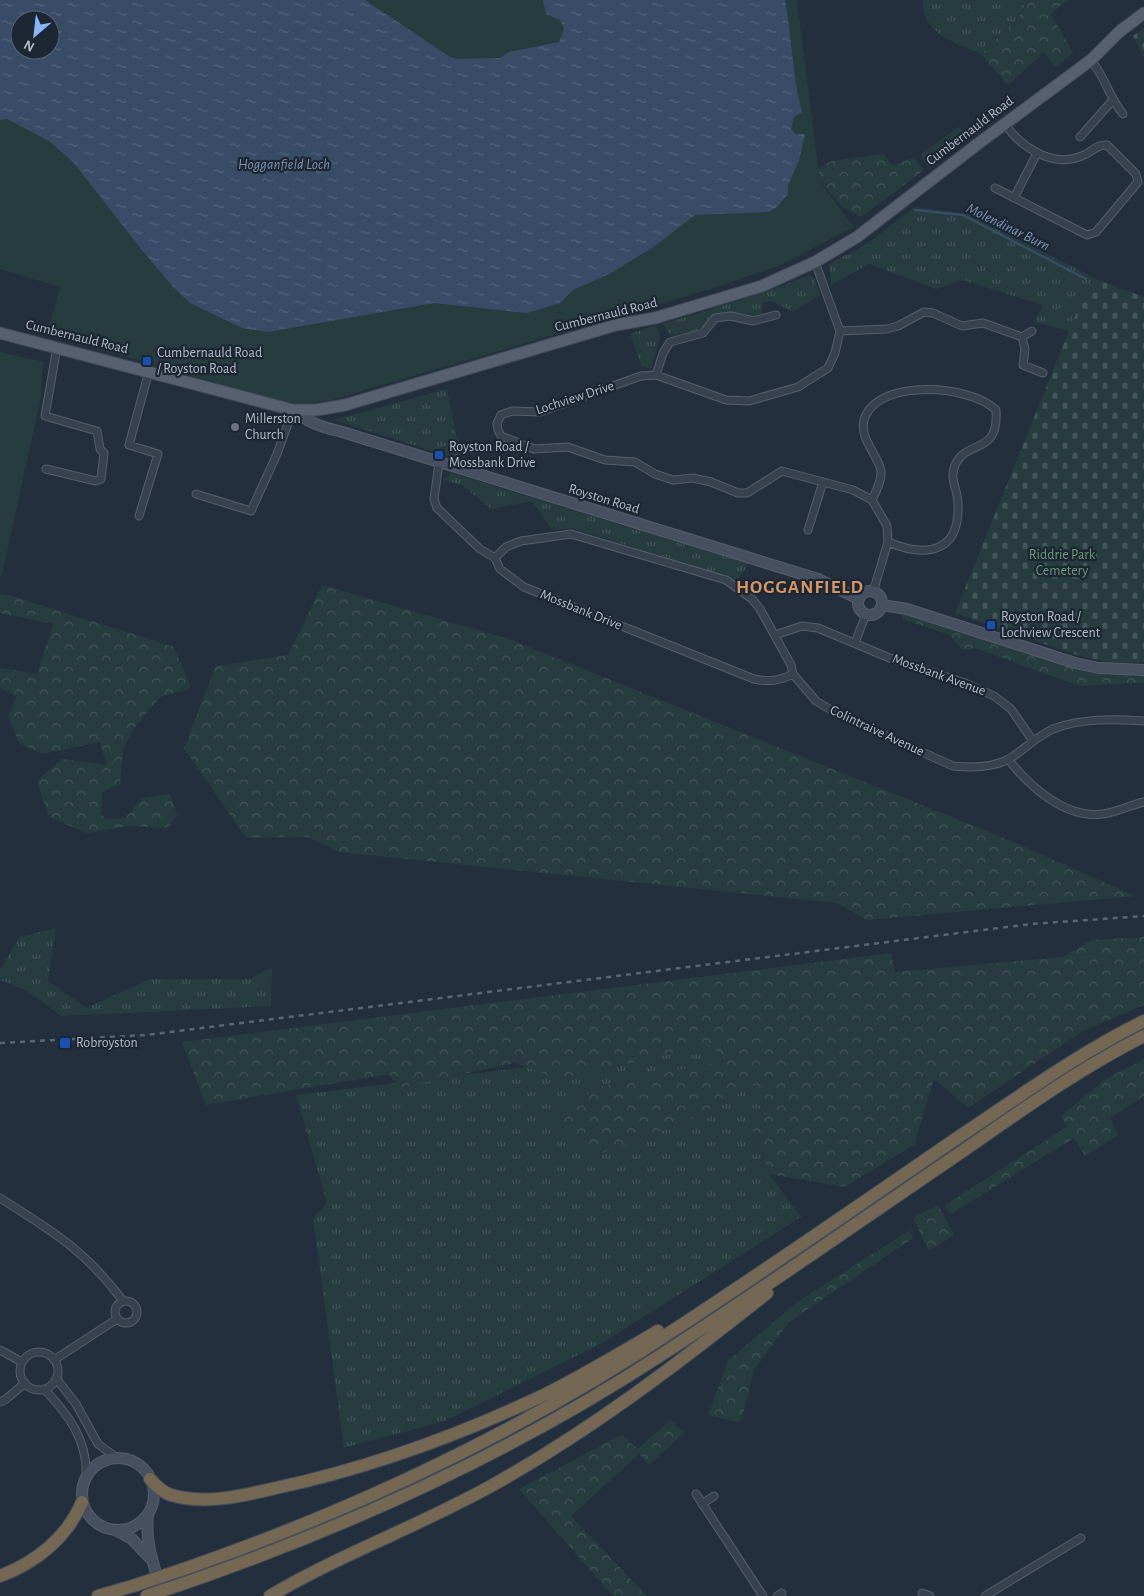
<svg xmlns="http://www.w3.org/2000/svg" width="1144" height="1596" viewBox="0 0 1144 1596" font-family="'Alegreya Sans',sans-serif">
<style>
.grass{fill:url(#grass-tufts)}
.forest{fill:url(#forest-crowns)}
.cemetery{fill:url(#cemetery-stones)}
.park{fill:#263c3f;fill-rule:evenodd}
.water{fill:url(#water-ripples);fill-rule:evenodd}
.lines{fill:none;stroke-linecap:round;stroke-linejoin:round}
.stream{stroke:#394c67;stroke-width:2.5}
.street-casing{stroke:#565f6c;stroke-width:9}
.secondary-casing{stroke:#565f6c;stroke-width:12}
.primary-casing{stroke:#414a57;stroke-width:13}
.highway-casing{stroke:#434c59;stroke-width:14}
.street{stroke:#38414e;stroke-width:7}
.secondary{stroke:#465061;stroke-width:10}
.primary{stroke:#56606e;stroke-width:11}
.highway{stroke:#746855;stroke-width:12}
.rail{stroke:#5a6575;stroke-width:2.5;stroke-dasharray:5 5;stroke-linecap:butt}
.highway-bridge-casing{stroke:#434c59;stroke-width:14;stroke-linecap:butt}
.highway-bridge{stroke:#746855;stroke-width:12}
.transit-dot{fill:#1a4fb4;stroke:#1d2633;stroke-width:2}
.worship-dot{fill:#6b7280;stroke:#1d2633;stroke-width:2}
.labels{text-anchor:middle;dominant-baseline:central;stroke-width:4.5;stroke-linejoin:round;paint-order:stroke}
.street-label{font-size:14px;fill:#b4bcc9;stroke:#1d2633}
.poi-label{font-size:14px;fill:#b4bcc9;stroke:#1d2633;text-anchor:start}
.park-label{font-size:14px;fill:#6b9a76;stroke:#1d2633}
.water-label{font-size:15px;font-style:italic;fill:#7c92b1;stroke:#1d2633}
.district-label{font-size:19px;font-weight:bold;letter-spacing:1px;fill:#d59563;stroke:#1d2633}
</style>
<defs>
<pattern id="grass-tufts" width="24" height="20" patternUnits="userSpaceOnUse" patternTransform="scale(1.25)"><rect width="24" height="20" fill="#263c3f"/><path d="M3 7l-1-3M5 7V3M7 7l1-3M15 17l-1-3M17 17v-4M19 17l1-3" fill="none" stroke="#435659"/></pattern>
<pattern id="forest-crowns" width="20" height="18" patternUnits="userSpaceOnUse" patternTransform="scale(1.25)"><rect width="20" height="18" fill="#263c3f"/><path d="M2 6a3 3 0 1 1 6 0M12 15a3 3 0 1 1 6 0" fill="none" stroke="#435659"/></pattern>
<pattern id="cemetery-stones" width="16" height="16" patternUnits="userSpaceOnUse" patternTransform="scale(1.25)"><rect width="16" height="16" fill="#263c3f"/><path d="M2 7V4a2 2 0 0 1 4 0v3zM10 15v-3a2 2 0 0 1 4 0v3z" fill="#435659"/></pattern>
<pattern id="water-ripples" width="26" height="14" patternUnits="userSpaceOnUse" patternTransform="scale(1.25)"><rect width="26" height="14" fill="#394c67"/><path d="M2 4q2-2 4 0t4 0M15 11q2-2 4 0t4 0" fill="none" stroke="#53647b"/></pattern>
</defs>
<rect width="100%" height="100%" fill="#242f3e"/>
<path class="grass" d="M923,0H1028L1018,18L981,54C956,43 920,33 923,0Z
M914,207L969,214L1098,280L1081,301L1069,331L1034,322L1043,305L963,280L936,289L869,264L831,285L829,264L867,244Z
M809,275L814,278L820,295L793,312L772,301L763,302L762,314L756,318L730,313L712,316C694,339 694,328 671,336L663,324L763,293Z
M656,325L660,337L651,368L642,367L630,334Z
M447,389L461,460L334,420Z
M451,473L749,564L737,580L572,528L552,530L532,501L491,509L462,485L443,480Z
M56,928L48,981L86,1008L150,979H250L272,967L271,1006L61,1016L28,991L0,980V970L19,937Z
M710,1045L727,1060L598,1087L552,1120L597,1155L687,1121L753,1085L764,1103L751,1128L769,1174L801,1217L604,1342L445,1421L344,1448L313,1218L327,1203L296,1095Z"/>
<path class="forest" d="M1028,0H1067L1051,14L1073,53L1055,67L1044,52L1008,85L981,54L1018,18Z
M959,127L969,136L928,166L920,155Z
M884,154L892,165L914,158L924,170L861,217L843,207L820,182L818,169L831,161Z
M322,585L509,639L1014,842L1135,896L867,920L837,903L339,852L308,837L246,838L184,748L216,666L288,655Z
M0,594L8,595L174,647L191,688L160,697L133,729L123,750L120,784L102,792L101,813L105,819L125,818L143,798L170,794L177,815L168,828L129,826L87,833L49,817L37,781L62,759L107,765L100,742L42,754L19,743L8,717L16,696L0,688V668L37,674L53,624L0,613Z
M903,615L917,618L1073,669L1097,674L1144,675V683L1079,686L975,648L962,650L950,635L902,619Z
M1144,937V1005L1083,1031L968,1108L934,1079L914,1145L844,1187L769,1174L751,1127L764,1104L753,1085L687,1121L597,1155L552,1120L598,1087L726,1060L710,1045L558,1079L515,1063L399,1088L389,1074L206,1105L182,1042L891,953L895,972L1063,957L1092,940Z
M1144,1059V1096L1110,1118L1118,1135L1085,1156L1074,1138L951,1214L945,1205L1067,1127L1061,1116L1106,1079Z
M938,1205L954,1235L929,1251L913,1218Z
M910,1230L913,1238L789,1322L754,1370L742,1418L738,1422L708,1415L728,1361L797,1302Z
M670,1420L684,1433L649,1465L639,1454L571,1516L647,1596H613L519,1489L621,1435L638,1449Z"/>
<path class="cemetery" d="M1144,28V58L1133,36Z
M1098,280L1144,297V662L1112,663L1080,656L955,613L1081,301Z"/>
<path class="park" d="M0,0H797L820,182L854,227L781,265L711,289L328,401L293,405L47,334L60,287L0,269ZM20,20H50V50H20Z
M0,352L43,362L41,397L2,575L0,576Z"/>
<path class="water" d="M0,0H365L450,57L459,59L500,58L509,52L559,42L564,29L560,20L546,14L543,0H785C792,37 792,74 802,112L794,117L791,129L796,134H805L799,161L788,185V194L777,207L769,212L695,215L655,246L609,274L573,290L560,303L527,313L434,303L268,332L242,328L190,303L172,286L141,249L74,163L49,141L7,119L0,120ZM20,20H50V50H20Z"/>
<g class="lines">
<path class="stream" d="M915,210L963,215L1086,279"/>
<g class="street-casing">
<path id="street" d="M1091,60C1105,77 1109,97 1123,114
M1080,137L1112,101
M995,188L1087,235L1096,232L1138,182L1136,174L1107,145C1098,144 1094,150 1086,154C1056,170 1022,149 1005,124
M1014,198L1037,153
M815,262L840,331L835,353L828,368L798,387L749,401L726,400L656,375L641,376L540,412L512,411L501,415L497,423L498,430L501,436L534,449L568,447L605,460L635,462L655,474L673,480L693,478L711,482L738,493H747L782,471L853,490L872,500L887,526L888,542L873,592
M840,331L887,329L898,326L924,312L933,313L962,326L983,323L1022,337L1032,331
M1022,337L1025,349L1023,365L1043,373
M656,375L663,353L670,342L703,333L715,318L731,316L753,321L776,315
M439,463L434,499L437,508L480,549L495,558L500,569L524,587L754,679C769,682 779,681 793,674
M46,469L96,481L101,479L104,453L100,449L97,431L45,416L57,347
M196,494L251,511L277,454L293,410
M872,500C876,491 882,481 881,471C878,454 857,437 865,417C881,378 971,385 996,410C999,455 969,439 956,463C948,478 958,489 958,504C960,553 926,558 888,542
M139,516L158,454L129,445L149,371
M808,530L823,482
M495,558L506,547L521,541L571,534L726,580L752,599L760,609L791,665L793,674L816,701L838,714L953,766C971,768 992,768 1009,759C1024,750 1037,736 1053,729C1081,718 1115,719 1144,721
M775,635L802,626L818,628L892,659L965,683L994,696L1011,709L1033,741
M855,643L866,614
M1008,759C1029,786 1065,819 1103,814C1116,812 1131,805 1144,802
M0,1198C51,1230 86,1251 123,1301
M115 1312a11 11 0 1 1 22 0a11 11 0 1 1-22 0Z
M0,1350L22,1362
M20 1371a19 19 0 1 1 38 0a19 19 0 1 1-38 0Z
M54,1360L117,1319
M56,1378L76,1404L98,1444L117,1458
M44,1389C68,1414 88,1440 86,1477
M0,1402L6,1399L25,1383
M696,1494L763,1596
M702,1504L714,1496
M922,1593L930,1596
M777,1596L782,1593
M985,1596L1081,1538"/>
</g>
<g class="secondary-casing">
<path id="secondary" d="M293,410C308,422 320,427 339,431L818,579L859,599
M858 603a12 12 0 1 1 24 0a12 12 0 1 1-24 0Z
M882,605L907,609L1075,663L1099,668L1144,670
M82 1494a36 36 0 1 1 72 0a36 36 0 1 1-72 0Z
M148,1514C145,1539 152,1561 160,1585
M115,1530L132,1539L150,1558"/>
</g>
<g class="primary-casing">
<path id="primary" d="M0,333L293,410H316L345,405L616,325L655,318L762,286L815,262L857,237L979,143L1091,60L1119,32L1144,13"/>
</g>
<g class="highway-casing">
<path id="highway" d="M150,1479C156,1486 162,1492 171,1495C205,1505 242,1496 276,1488C369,1468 460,1435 546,1394C584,1375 621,1353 658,1331
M184,1569C360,1508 528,1428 683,1324C776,1263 868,1199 960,1136C1020,1096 1079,1053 1144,1021
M0,1576C35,1563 67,1538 82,1502
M188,1582C352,1525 512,1452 658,1357C759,1292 857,1223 957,1155C1018,1113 1078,1069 1144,1036
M98,1596L133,1586
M270,1596C341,1554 419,1526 491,1486C590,1431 679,1363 767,1293"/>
</g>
<use href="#street" class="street"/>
<use href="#secondary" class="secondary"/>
<use href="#primary" class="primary"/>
<use href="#highway" class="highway"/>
<path class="rail" d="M0,1043L146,1035L1031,924L1144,916"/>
<g class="highway-bridge-casing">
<path id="highway-bridge" d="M133,1586L184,1569
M146,1596L188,1582"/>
</g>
<use href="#highway-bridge" class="highway-bridge"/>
</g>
<g class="transit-dot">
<rect x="142" y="356" width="10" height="10" rx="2.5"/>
<rect x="434" y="450" width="10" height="10" rx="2.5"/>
<rect x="986" y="620" width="10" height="10" rx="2.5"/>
<rect x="59" y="1037" width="12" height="12" rx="2.5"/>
</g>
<circle class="worship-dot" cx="235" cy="427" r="5"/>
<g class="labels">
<g class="street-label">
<text transform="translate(970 131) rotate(-37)">Cumbernauld Road</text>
<text transform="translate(606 315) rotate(-14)">Cumbernauld Road</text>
<text transform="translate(77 337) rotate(14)">Cumbernauld Road</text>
<text transform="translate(575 398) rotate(-18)">Lochview Drive</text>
<text transform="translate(604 499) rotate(17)">Royston Road</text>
<text transform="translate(581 610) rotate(22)">Mossbank Drive</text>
<text transform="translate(939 675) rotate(20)">Mossbank Avenue</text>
<text transform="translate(877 731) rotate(25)">Colintraive Avenue</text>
</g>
<g class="poi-label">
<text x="157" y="353">Cumbernauld Road<tspan x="157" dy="16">/ Royston Road</tspan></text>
<text x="245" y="419">Millerston<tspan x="245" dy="16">Church</tspan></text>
<text x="449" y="447">Royston Road /<tspan x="449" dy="16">Mossbank Drive</tspan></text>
<text x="1001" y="617">Royston Road /<tspan x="1001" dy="16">Lochview Crescent</tspan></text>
<text x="76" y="1043">Robroyston</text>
</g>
<g class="park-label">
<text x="1062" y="555">Riddrie Park<tspan x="1062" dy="16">Cemetery</tspan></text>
</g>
<g class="water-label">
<text x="284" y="164">Hogganfield Loch</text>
<text transform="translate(1008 227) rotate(26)">Molendinar Burn</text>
</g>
<g class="district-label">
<text x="800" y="587">HOGGANFIELD</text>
</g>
</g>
<g transform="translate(35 35) rotate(208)"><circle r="24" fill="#1d2633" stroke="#59626f"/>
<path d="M0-4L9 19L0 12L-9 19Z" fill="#8ab4f8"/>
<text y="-8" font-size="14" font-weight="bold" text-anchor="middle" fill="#b4bcc9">N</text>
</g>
</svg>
